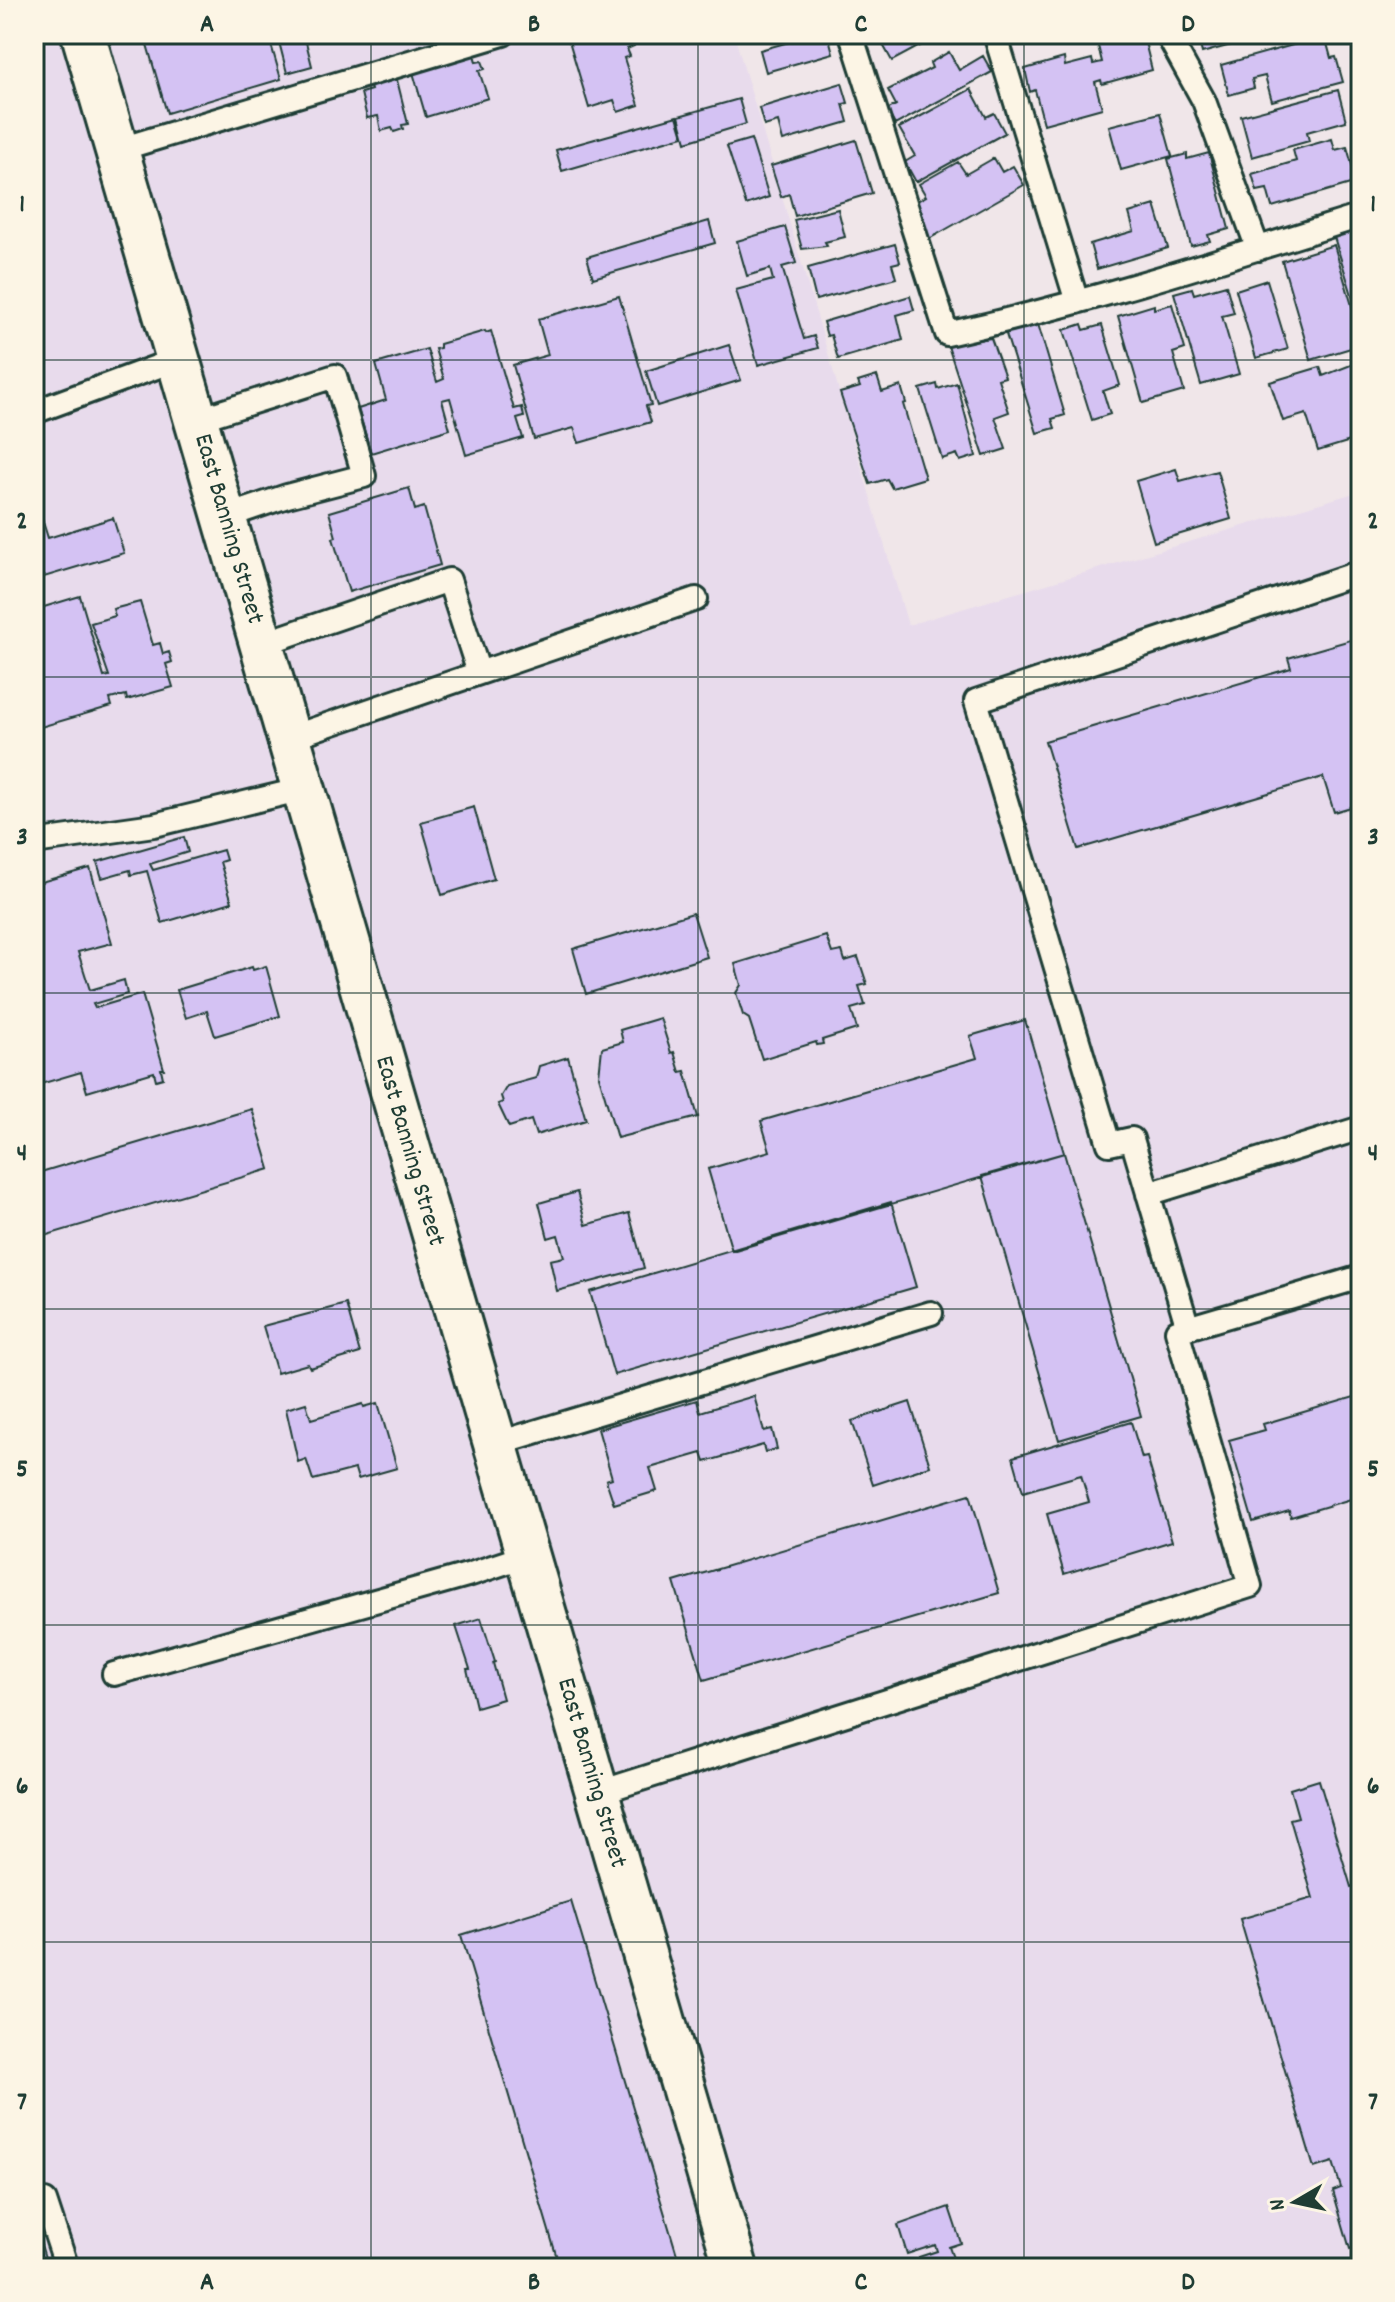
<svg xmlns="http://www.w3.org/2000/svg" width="1395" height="2302" viewBox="0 0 1395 2302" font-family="Dekko,sans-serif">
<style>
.built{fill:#e8dbec}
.building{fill:#d4c2f3;stroke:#1f3d34;stroke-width:2}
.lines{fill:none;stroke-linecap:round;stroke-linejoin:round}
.service-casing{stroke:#1f3d34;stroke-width:28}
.minor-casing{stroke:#1f3d34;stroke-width:48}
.service{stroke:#fcf5e5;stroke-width:22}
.minor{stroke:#fcf5e5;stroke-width:42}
.grid{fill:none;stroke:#1f3d34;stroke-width:2;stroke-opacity:0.55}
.labels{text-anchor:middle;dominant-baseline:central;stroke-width:6;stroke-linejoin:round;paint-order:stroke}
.street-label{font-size:26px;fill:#1f3d34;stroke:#fcf5e5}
.neatline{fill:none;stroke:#1f3d34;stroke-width:3}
.grid-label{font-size:26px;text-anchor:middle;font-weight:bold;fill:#1f3d34}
</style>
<rect width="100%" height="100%" fill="#f0e6e9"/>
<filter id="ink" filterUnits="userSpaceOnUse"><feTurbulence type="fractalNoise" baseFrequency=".0125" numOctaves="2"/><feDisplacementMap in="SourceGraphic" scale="16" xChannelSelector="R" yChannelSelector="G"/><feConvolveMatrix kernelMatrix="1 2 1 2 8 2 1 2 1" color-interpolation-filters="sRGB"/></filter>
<g filter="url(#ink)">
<path class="built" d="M34,34H734L908,625L1361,491V2268H34Z"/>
<path class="building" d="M144,34H268L281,79L167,113Z
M277,34H304L312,66L287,73Z
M567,34H630L634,46L627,49L630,56L624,58L639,105L618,112L614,100L589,108Z
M818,34H828L833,53L766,72L760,50Z
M867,34H942L892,61L877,34L868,37Z
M1126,34H1143L1152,70L1102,84L1101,80L1095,82L1102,108L1044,124L1035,90L1030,92L1025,69L1064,58L1065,66L1092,59L1093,64L1102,62L1097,42Z
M1197,34H1251L1253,39L1202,53Z
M1325,36L1331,58L1336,57L1343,82L1272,101L1265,76L1252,79L1254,88L1229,95L1221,65Z
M473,50L476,62L482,61L485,69L479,71L488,98L426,117L412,69Z
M949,52L959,70L983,56L992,72L895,125L887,110L896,105L888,90L932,68L930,63Z
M396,76L408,124L402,125L403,129L394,132L392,128L381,131L378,116L367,118L361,93L371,90L369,83Z
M842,83L848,103L843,104L848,122L783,141L778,122L764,126L759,108Z
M971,89L986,117L994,113L1005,133L916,182L905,162L915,156L899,128Z
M1338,90L1346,121L1307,132L1309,141L1252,157L1241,116Z
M739,99L746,124L686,142L679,116Z
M1160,113L1172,156L1121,170L1109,126Z
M677,116L683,136L562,171L556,150Z
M751,139L769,197L746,205L727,146Z
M1332,139L1335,150L1347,147L1357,182L1272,207L1267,189L1257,191L1252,174L1296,161L1293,150Z
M856,140L872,193L795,216L789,194L781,197L771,166Z
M1209,153L1229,229L1208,235L1210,241L1191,246L1168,159L1187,154V159Z
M994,158L1002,172L1013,166L1024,185L929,239L918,219L915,202L926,196L919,184L958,162L966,174Z
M1155,205L1168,248L1097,269L1090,244L1134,231L1129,213Z
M838,209L845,237L825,242L827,246L802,249L794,220Z
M709,221L715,243L593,278L587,257Z
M785,227L796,263L782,267L804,339L814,336L818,348L758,365L736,290L773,280L770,269L747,276L737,241Z
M1352,231L1353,237L1361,235V324L1334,237Z
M895,244L900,262L892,264L896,278L816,300L808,268Z
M1334,245L1361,336V345L1311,360L1282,261Z
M1267,280L1288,349L1256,358L1236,290Z
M1226,285L1234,313L1222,316L1239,374L1201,385L1174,293L1192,288L1194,294Z
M619,296L651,405L646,406L651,422L579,443L574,428L534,439L513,365L548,355L538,319Z
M910,296L914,310L897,315L903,340L838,359L831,335L827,336L823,322Z
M1172,304L1185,349L1173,353L1184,391L1143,403L1118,316L1154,305V309Z
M1024,324L1025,329L1038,324L1065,415L1052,419L1055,428L1037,433L1005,331Z
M1082,324L1084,330L1102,325L1120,385L1103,391L1110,414L1092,420L1064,330Z
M485,331L486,333L491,331L514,409L522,407L524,417L517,419L523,438L466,455L450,398L442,400L450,429L371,453L358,409L386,400L376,364L427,349L437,382L444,379L435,349L440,348V344Z
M991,338L1005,377L998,379L1009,412L995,417L1006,449L984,456L948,346L970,339L971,341Z
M729,345L741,380L657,406L646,371Z
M1361,361V427L1356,428L1360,438L1318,451L1306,414L1283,421L1270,382L1320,367L1323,376Z
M877,376L882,392L901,386L906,403L903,404L925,478L892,488L887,479L870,484L840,393L860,387L858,382Z
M957,383L976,456L960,461L957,454L942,459L920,389L937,384L938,389Z
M1176,469L1180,481L1217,471L1231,519L1154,542L1136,481Z
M409,488L415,510L424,507L440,565L349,592L333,538L336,537L329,512Z
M113,518L124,553L34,580V521L42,519L48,538Z
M80,596L104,677L109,676L91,623L115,616L113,609L140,602L153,645L160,643L163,654L169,652L172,662L166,664L173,687L127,700L126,695L110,699L112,706L34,729V610Z
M1361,637V804L1334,812L1323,777L1078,849L1045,741L1291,668L1288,658Z
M474,807L494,879L442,895L421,822Z
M184,837L188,852L150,864L153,870L223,850L226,860L220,862L232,902L162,923L147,871L131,875L130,870L102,878L97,862Z
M90,868L112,943L78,952L90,990L124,980L127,994L93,1004L95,1008L142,994L164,1069H161L163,1078L156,1080L154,1072L87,1092L81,1072L34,1086V884Z
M693,913L707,957L586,994L573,949Z
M826,936L832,953L842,951L845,961L858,957L867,984L859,986L865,1005L851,1009L857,1029L822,1040L823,1044L817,1045L816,1042L762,1059L749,1019L743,1015L736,993L741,985L735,964Z
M266,966L280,1016L215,1036L207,1011L186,1018L177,990L252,967L253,970Z
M660,1018L671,1053L674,1052L680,1072L685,1071L698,1117L617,1138L599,1076L602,1048L623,1042L620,1030Z
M1025,1020L1064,1153L732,1251L708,1169L770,1151L761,1121L977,1058L970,1036Z
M568,1057L586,1120L536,1135L531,1120L509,1127L498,1104L503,1102L501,1096L507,1086L536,1078L539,1066Z
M252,1109L270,1169L34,1239V1174Z
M1064,1153L1141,1416L1059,1440L982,1176Z
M577,1192L586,1225L629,1213L644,1268L557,1291L550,1260L564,1257L558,1235L548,1238L539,1203Z
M891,1202L916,1287L614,1375L590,1292Z
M346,1304L360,1353L310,1368L308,1364L277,1373L263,1326Z
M1361,1395V1496L1291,1517L1289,1511L1253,1522L1229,1440L1265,1430L1263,1424Z
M754,1396L764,1431L772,1429L777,1449L765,1452L763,1445L705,1462L702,1453L650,1468L657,1491L614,1504L606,1480L612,1478L598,1429L697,1400L700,1412Z
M910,1402L930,1466L873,1485L852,1421Z
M306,1403L311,1419L363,1404L364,1407L378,1403L397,1468L358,1479L355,1469L313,1480L306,1459L298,1462L286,1409Z
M1131,1422L1142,1458L1147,1457L1172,1541L1064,1574L1047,1514L1089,1502L1081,1475L1023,1492L1013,1457Z
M970,1494L999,1593L704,1680L674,1582Z
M481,1618L495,1662L493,1663L503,1699L476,1707L467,1669H470L456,1626Z
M1319,1780L1351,1887L1354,1886L1361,1908V2246L1350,2249L1333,2191L1341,2188L1333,2162L1314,2168L1240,1919L1313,1898L1290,1819L1298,1817L1290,1789Z
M571,1901L681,2268H560L461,1935Z
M34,2130L43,2161L34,2164Z
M949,2207L961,2243L949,2247L954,2261L922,2268L919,2257L937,2251L935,2245L907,2254L898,2225Z
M34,2221L48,2268H34Z"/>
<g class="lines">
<g class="service-casing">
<path id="service" d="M851,34L947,334C1088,303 1224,259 1361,216
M995,34L1077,302
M1167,34L1204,101L1258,249
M117,150L503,34
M34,412L178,359
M196,420L335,376L364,476L287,496L225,517
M262,644L449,580L479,673
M289,738L696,599
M34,842L154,825L303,789
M1148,1194L1361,1128
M1188,1328L1132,1139L1109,1144L976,701L1361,572
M495,1444L931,1313
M114,1674L471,1574L528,1555
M597,1793L1250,1586L1177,1331L1361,1277
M45,2201L67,2268"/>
</g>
<g class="minor-casing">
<path id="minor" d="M83,34L736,2268"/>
</g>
<use href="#service" class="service"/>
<use href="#minor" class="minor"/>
</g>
</g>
<path class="grid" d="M371,34V2268M698,34V2268M1024,34V2268M34,360H1361M34,677H1361M34,993H1361M34,1309H1361M34,1625H1361M34,1942H1361"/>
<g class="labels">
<g class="street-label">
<text transform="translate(228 529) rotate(74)">East Banning Street</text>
<text transform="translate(409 1151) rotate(74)">East Banning Street</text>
<text transform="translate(591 1773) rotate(74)">East Banning Street</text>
</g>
</g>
<rect width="1395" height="2302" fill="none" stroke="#fcf5e5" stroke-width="88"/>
<g transform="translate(1295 2202) rotate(261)" stroke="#fcf5e5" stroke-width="6" paint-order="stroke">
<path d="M0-6L14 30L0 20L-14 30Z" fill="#1f3d34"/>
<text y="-12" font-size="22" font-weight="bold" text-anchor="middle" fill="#1f3d34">N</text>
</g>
<rect x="44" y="44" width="1307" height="2214" class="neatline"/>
<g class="grid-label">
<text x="207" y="31">A</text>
<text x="534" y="31">B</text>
<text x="861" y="31">C</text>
<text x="1188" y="31">D</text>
<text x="22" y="211">1</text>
<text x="1373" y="211">1</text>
<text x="22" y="528">2</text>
<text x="1373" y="528">2</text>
<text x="22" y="844">3</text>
<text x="1373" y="844">3</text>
<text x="22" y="1160">4</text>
<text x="1373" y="1160">4</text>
<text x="22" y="1476">5</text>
<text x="1373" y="1476">5</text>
<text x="22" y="1793">6</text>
<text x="1373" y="1793">6</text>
<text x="22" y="2109">7</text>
<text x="1373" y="2109">7</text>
<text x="207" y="2289">A</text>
<text x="534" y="2289">B</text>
<text x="861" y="2289">C</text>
<text x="1188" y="2289">D</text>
</g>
</svg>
